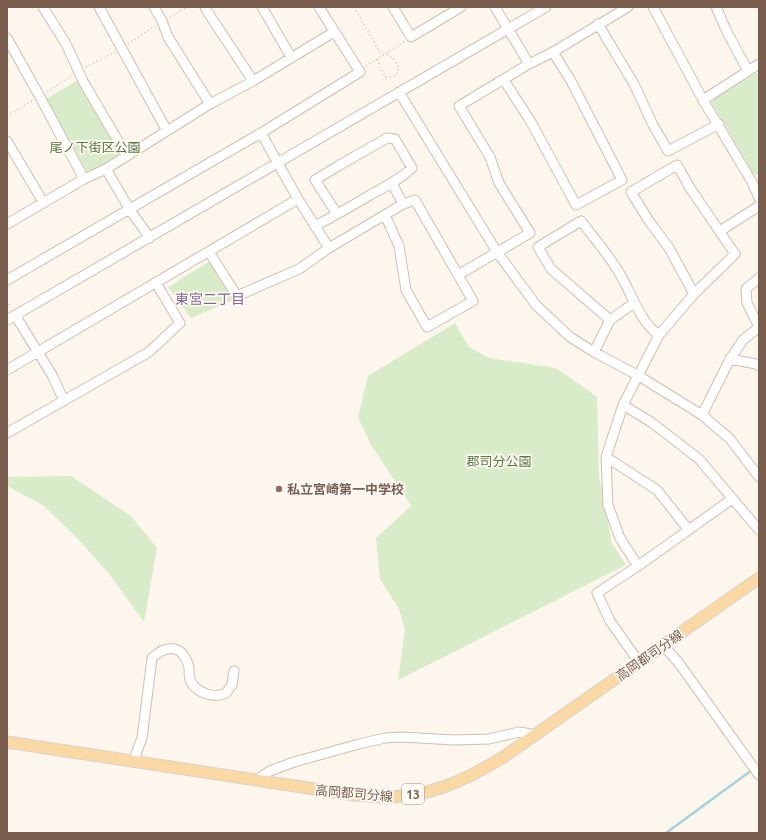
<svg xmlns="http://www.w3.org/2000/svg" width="766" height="840" viewBox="0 0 766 840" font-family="Ubuntu,'Noto Sans JP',sans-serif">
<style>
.green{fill:#d8ecc9}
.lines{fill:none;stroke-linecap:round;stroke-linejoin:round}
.stream{stroke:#a5d3da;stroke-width:2.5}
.minor-casing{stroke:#d1beb0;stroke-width:11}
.major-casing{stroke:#dad1cd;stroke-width:13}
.path{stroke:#d9b8a5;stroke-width:1.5;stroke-dasharray:1 3;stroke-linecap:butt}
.minor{stroke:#fff;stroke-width:9}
.major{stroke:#fbd9a5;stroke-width:11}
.education-dot{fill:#8d6e63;stroke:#fffaf3;stroke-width:1.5}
.labels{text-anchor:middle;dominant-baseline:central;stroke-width:3.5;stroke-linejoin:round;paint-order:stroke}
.shield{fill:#fffaf3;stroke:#a28b7f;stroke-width:1}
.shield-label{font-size:12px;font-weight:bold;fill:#7a5c4d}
.park-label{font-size:13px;fill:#537a41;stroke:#fffaf3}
.education-label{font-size:13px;font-weight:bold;fill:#785e54;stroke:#fffaf3;text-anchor:start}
.street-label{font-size:13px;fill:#7a5c4d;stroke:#fffaf3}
.neighbourhood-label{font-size:14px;fill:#846695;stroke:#fffaf3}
</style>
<rect width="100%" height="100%" fill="#fdf6ec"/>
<path class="green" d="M759,72V174L757,175L753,173L712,103L714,97Z
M78,80L122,154L91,174L87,172L46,99Z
M210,261L233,300L191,318L168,287Z
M455,323L469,347L489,358L556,368L597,397L599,476L612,543L626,565L398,680L405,630L399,609L380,579L376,538L411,506L370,443L358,417L368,376Z
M71,476L131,516L157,548L144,622L109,574L78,539L44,506L7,486V477Z"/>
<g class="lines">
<path class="stream" d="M666,833L752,770"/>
<g class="minor-casing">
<path id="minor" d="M43,7L66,44L84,83L127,156
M99,7L167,131
M154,7L162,21L168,37L210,104
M205,7L207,11L253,81
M262,7L291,57
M393,7L411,37L461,7
M495,7L529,64
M653,7L703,100L752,182L759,198
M716,7L727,32L748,71
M598,24L634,84L653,125L668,151L719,124
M7,38L40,97L84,179
M504,80L531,122L576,205L622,180L571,81L553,52
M399,92L497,252L536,305L570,337L594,352L639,376L702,415L730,439L759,477
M703,100L759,64
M261,133L298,199L329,248
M7,141L43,202
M106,169L130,210L150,238
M392,183L403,204
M7,224L84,179L106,169L210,104L253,81L334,32
M315,226C334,216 352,206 370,195C385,187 400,179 412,168L395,139L387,138L338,166L315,180L337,214
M720,231L759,206
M209,252L237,296L299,269L329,248L403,204L415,200L473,301L427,327L406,290L399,246L385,215
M458,275L530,233L499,183L490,157L459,106L529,64L553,52L628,7
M7,280L261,133L360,72L319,7
M15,315L52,375L64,401
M7,320L546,7
M610,320L551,269L538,247L581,221C594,238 610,256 621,276C631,293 642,325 659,335
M594,352L610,320L634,303
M730,359L756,364L759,366
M7,370L298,199
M623,405L651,422L699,459L759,530
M702,415L730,359L743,340L759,327L747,303L746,289L759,278
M7,433L149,352L180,323L156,283
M606,457L657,490L688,529
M638,566L620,538L608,505L606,457L623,405L659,335L694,294L735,254L690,188L677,165L631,192L649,221L669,248L694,294
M663,645L678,662L759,775
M639,662L610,621L597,593L638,566L732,499
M133,762L142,738L152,658C166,645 181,644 188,664C191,670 187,676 191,682C197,693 215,699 226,693L232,685L234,671
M256,780L270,771L294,762L359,744L385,738L401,737L455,740L489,739L519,732L536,735"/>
</g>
<g class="major-casing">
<path id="major" d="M7,742L354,795C371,796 387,798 403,796C440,793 474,775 505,756L759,578"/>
</g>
<path class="path" d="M354,7L382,56
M170,17L188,7
M128,44L155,26
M378,59L380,68L386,77L396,76L399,68L394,59L387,54
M366,66L405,41
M86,67L115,52
M47,92L71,76
M7,116L32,101
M7,301L11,308"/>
<use href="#minor" class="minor"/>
<use href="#major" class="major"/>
</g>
<circle class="education-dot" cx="279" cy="489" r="4"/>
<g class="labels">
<rect class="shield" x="402" y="784" width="22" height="20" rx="3"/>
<g class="shield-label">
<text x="413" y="794">13</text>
</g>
<g class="park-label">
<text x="95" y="147">尾ノ下街区公園</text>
<text x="499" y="461">郡司分公園</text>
</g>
<g class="education-label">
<text x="287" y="489">私立宮崎第一中学校</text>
</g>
<g class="street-label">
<text transform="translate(649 655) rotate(-35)">高岡都司分線</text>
<text transform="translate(354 793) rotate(5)">高岡都司分線</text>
</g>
<g class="neighbourhood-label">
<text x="210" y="299">東宮二丁目</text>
</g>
</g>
<rect width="766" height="840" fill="none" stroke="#7a5c4d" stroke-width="16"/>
</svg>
